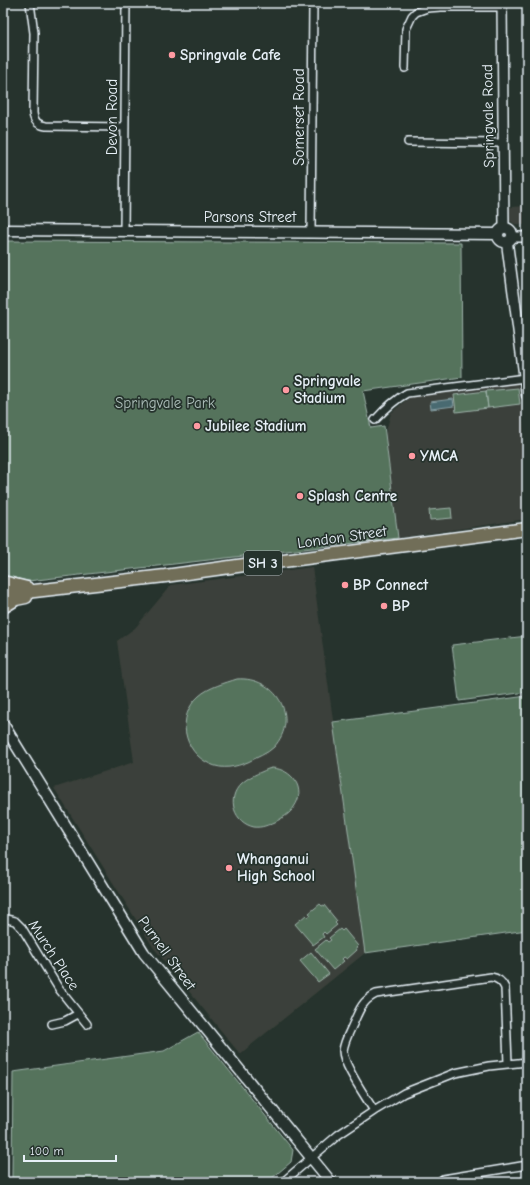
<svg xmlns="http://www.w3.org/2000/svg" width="530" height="1185" viewBox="0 0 530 1185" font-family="'Comic Neue',sans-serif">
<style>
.built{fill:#3b413a}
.green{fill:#55735c;stroke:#9eb2aa}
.water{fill:#4a6b71;stroke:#89a1a7}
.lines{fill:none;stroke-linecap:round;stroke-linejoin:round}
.minor-casing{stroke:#e8f1f8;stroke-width:10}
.tertiary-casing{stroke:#e8f1f8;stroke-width:12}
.secondary-casing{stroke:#e8f1f8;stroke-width:13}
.trunk-casing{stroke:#e8f1f8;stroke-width:15}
.minor{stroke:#26332d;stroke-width:7}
.tertiary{stroke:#26332d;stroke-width:9}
.secondary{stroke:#26332d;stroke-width:10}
.trunk{stroke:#716e59;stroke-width:12}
.poi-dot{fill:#ff9aa2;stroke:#26332d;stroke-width:1.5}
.labels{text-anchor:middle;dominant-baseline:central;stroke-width:3.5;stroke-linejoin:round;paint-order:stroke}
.shield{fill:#26332d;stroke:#aeb8bb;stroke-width:1}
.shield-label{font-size:14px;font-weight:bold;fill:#e8f1f8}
.poi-label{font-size:15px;font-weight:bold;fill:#e8f1f8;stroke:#26332d;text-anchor:start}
.street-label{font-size:15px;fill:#e8f1f8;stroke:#26332d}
.park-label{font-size:15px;fill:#adbfba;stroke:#26332d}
</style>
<rect width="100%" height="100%" fill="#26332d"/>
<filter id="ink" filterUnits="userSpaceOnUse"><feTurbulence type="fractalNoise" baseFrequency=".025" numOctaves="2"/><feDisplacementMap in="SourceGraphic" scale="8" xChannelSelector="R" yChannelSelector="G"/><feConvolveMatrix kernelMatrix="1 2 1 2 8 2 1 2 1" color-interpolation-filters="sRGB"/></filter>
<g filter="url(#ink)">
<path class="built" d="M527,206V225L515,224L510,221V207Z
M515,381L519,385L527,457V519L398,538L385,435L391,413L410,397Z
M312,567L365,953L240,1054L153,947L54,788L134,762L117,641L135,628L171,585Z"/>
<path class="green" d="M3,241L461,243L462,377L363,391L371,428L384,426L398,538L28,581L6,577L3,576Z
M518,388L520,404L488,408L486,391Z
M486,391L488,408L456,412L454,395Z
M451,508L452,518L430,520L429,510Z
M527,636V692L459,701L452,645Z
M237,679C275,676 301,717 274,747C267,754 257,757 248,762C235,767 223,770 210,764C183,752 176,716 199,696C209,687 225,683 237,679Z
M527,696V930L365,953L333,722Z
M272,768C292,769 307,789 294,807C290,814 282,818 275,822C268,825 262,828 254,827C234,823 226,798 241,784C248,777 259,773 268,769Z
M320,904L322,906L324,905L337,921L335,923L337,925L326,934L324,932L322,934L324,937L313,945L295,924L306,915L308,917L311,915L309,913Z
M340,929L342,931L344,929L358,946L356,948L357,950L347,959L344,957L342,959L344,961L333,970L315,949L326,940L328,942L331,940L329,938Z
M311,952L329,974L318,982L300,961Z
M198,1032L293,1150L291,1162L271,1179L253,1182H32L26,1178H12L13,1072L164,1051Z"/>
<path class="water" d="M453,399L454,406L431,409L430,402Z"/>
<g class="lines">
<g class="minor-casing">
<path id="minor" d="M30,3L34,33L33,113C34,122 38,125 46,126L125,127
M405,68L406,29L412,16L416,12L427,8L441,7H502
M408,142L502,143
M124,231L126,3
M311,232L313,3
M375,420C385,409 394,400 407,393L525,378
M3,918L15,921L22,928L59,989L87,1024
M52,1024L65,1021L78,1014
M374,1111C366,1097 343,1065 343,1051C344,1041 350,1031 354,1022C359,1010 363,1000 376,994L491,977C498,978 502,981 505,988L508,1063
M283,1182L338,1135L374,1111L404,1093L455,1073L489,1066L527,1062
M439,1182L443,1179L527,1165"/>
</g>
<g class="tertiary-casing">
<path id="tertiary" d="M502,3L504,228
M512,237H527"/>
</g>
<g class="secondary-casing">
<path id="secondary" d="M498 235a7 7 0 1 1 14 0a7 7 0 1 1-14 0Z
M3,230L498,234
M507,243L527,395
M3,724L144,953L331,1182"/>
</g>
<g class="trunk-casing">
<path id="trunk" d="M3,582L27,588
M3,592L17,593L165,576L259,563H268L527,529
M3,607L16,599L26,597"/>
</g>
<use href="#minor" class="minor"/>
<use href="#tertiary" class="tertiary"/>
<use href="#secondary" class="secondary"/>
<use href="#trunk" class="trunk"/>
</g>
</g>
<g class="poi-dot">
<circle cx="172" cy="55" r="4"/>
<circle cx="286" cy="390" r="4"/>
<circle cx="197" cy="426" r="4"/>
<circle cx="412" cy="456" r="4"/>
<circle cx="300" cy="496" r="4"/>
<circle cx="345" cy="585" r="4"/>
<circle cx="384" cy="606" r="4"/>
<circle cx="229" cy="868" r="4"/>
</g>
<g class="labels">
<rect class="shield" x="244" y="551" width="38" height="24" rx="3"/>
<g class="shield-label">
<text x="263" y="563">SH 3</text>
</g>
<g class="poi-label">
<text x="180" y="55">Springvale Cafe</text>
<text x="294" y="381">Springvale<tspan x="294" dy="17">Stadium</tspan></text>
<text x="205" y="426">Jubilee Stadium</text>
<text x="420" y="456">YMCA</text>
<text x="308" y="496">Splash Centre</text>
<text x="353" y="585">BP Connect</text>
<text x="392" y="606">BP</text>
<text x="237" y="859">Whanganui<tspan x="237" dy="17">High School</tspan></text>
</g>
<g class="street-label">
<text transform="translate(488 116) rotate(-91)">Springvale Road</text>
<text transform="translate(112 117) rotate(-90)">Devon Road</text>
<text transform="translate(299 117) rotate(-90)">Somerset Road</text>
<text x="250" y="217">Parsons Street</text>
<text transform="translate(342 537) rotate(-8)">London Street</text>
<text transform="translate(167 953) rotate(54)">Purnell Street</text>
<text transform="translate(54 955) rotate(57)">Murch Place</text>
</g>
<g class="park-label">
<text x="165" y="403">Springvale Park</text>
</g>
</g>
<rect width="530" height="1185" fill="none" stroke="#26332d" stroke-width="16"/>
<rect x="8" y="8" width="514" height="1169" fill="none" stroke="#e8f1f8" stroke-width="1.5" filter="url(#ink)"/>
<path d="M24 1155v6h92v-6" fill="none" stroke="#e8f1f8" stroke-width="2"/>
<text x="30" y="1155" font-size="12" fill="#e8f1f8" stroke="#26332d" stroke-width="3" paint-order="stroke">100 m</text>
</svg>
